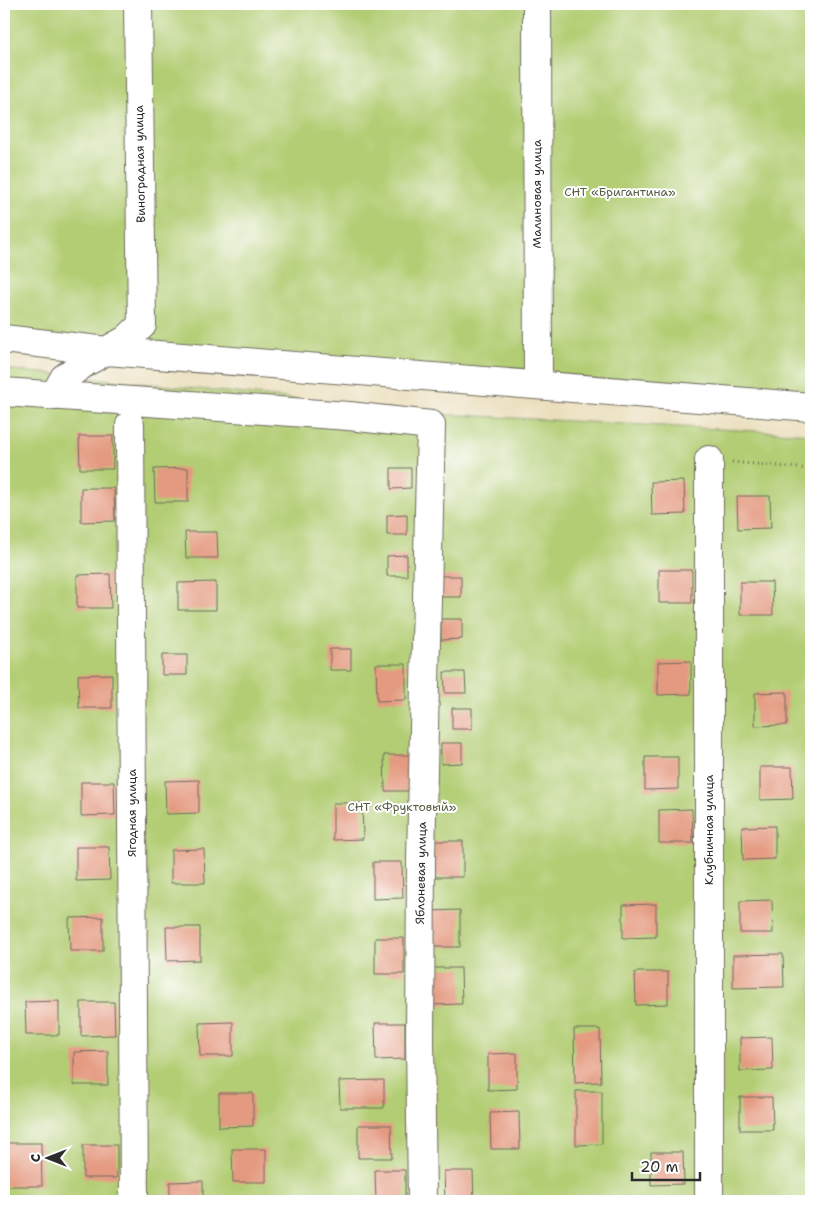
<svg xmlns="http://www.w3.org/2000/svg" width="815" height="1205" viewBox="0 0 815 1205" font-family="'Shantell Sans',sans-serif">
<style>
.green{fill:#b2cd73;stroke:#6e7c4f}
.building{fill:#e49a80}
.lines{fill:none;stroke-linecap:round;stroke-linejoin:round}
.minor-casing{stroke:#6e6a5d;stroke-width:30}
.path{stroke:#6e6a5d;stroke-width:3;stroke-dasharray:1 4;stroke-linecap:butt}
.minor{stroke:#fff;stroke-width:28}
.labels{text-anchor:middle;dominant-baseline:central;stroke-width:4;stroke-linejoin:round;paint-order:stroke}
.street-label{font-size:12px;fill:#2b2b2b;stroke:#fff}
.park-label{font-size:12px;fill:#545c41;stroke:#fff}
</style>
<rect width="100%" height="100%" fill="#fff"/>
<filter id="ink" filterUnits="userSpaceOnUse"><feTurbulence type="fractalNoise" baseFrequency=".02" numOctaves="2"/><feDisplacementMap in="SourceGraphic" scale="10" xChannelSelector="R" yChannelSelector="G"/><feConvolveMatrix kernelMatrix="1 2 1 2 8 2 1 2 1" color-interpolation-filters="sRGB"/></filter>
<filter id="wash" filterUnits="userSpaceOnUse"><feTurbulence type="fractalNoise" baseFrequency=".0096" numOctaves="4" result="noise"/><feDisplacementMap in="SourceGraphic" scale="20" xChannelSelector="R" yChannelSelector="G"/><feGaussianBlur stdDeviation="1.12" result="paint"/><feColorMatrix in="noise" values="0 0 0 0 0 0 0 0 0 0 0 0 0 0 0 0 0 1.4 0 .05"/><feComposite in="paint" operator="in"/></filter>
<g filter="url(#wash)">
<rect width="100%" height="100%" fill="#eadebb"/>
<path class="green" d="M4,4H811V395L4,340Z
M4,369L440,414L811,434V1201H4Z"/>
<g id="blocks">
<path class="building" d="M79,436H113V469H80Z
M188,468V502H155L154,469Z
M391,468H411V488L391,489Z
M684,481L685,514L652,515L651,482Z
M81,488H114L115,521L81,522Z
M737,496H770L771,528L738,529Z
M407,514V535H387V515Z
M185,532H217L218,558H186Z
M407,555V576H387V556Z
M659,570H692V603H659Z
M110,574L111,608H77V575Z
M440,576H461V597H441Z
M216,582V610H178V583Z
M740,582H772L773,615H740Z
M441,619H462V639L441,640Z
M330,649H351V670H330Z
M162,655H187V675H162Z
M691,661V694L658,695V662Z
M376,664H406V700L377,701Z
M444,672H465L466,693H445Z
M112,674V708H79L78,675Z
M787,692V725L755,726V693Z
M452,708H472V729H452Z
M441,743H462V763L441,764Z
M384,755H414V791H385Z
M645,757H678V789L645,790Z
M760,767H792L793,799L760,800Z
M199,780V813L166,814L165,781Z
M81,782H114L115,815L81,816Z
M333,803H362L363,839L333,840Z
M692,809L693,843H659V810Z
M775,826V859L743,860L742,827Z
M434,841H463V877H434Z
M76,847H109L110,880L76,881Z
M204,849L205,883H171V850Z
M373,862H402L403,898L373,899Z
M772,900L773,933H740V901Z
M656,904V937L623,938V905Z
M460,910V947H431L430,911Z
M103,917V951H70L69,918Z
M166,927H200V960L167,961Z
M375,938H404V974H375Z
M783,954L784,987L733,988V955Z
M432,968H461L462,1004L432,1005Z
M635,972H668V1004L636,1005Z
M59,1001V1035H26L25,1002Z
M81,1002H114L115,1035L81,1036Z
M233,1022V1056H200L199,1023Z
M375,1023H405V1059L376,1060Z
M574,1029H600L601,1082L575,1083Z
M772,1037L773,1070L740,1071V1038Z
M108,1051V1085H74V1052Z
M517,1053V1089L488,1090V1054Z
M384,1080V1108H340L339,1081Z
M576,1091H602V1144L576,1145Z
M219,1093H253V1126L219,1127Z
M740,1097H772L773,1130H740Z
M519,1112L520,1149H491L490,1113Z
M358,1125H391L392,1158H358Z
M4,1143H41L42,1186H4Z
M83,1145H117V1178H83Z
M232,1149H266V1182H233Z
M651,1152H683L684,1184L651,1185Z
M375,1170H405V1201H376Z
M444,1171H473L474,1201H445Z
M203,1181V1201H170V1182Z"/>
</g>
</g>
<g filter="url(#ink)">
<use href="#blocks" fill-opacity="0" stroke="#6e6a5d" stroke-width="1"/>
<g class="lines">
<g class="minor-casing">
<path id="minor" d="M537,4L538,385
M4,339L107,351L811,407
M4,392L349,416L431,425L421,858L420,1040L422,1201
M54,396L64,378L86,362L126,340L142,325L138,4
M130,425L134,1201
M709,1201V460"/>
</g>
<path class="path" d="M732,462L811,469"/>
<use href="#minor" class="minor"/>
</g>
</g>
<g class="labels">
<g class="street-label">
<text transform="translate(140 164) rotate(-91)">Виноградная улица</text>
<text transform="translate(537 194) rotate(-90)">Малиновая улица</text>
<text transform="translate(132 813) rotate(-90)">Ягодная улица</text>
<text transform="translate(709 830) rotate(-90)">Клубничная улица</text>
<text transform="translate(421 873) rotate(-89)">Яблоневая улица</text>
</g>
<g class="park-label">
<text x="620" y="192">СНТ «Бригантина»</text>
<text x="402" y="807">СНТ «Фруктовый»</text>
</g>
</g>
<rect width="815" height="1205" fill="none" stroke="#fff" stroke-width="20"/>
<g transform="translate(48 1158) rotate(270)" stroke="#ffffff" stroke-width="4" paint-order="stroke">
<path d="M0-4L9 19L0 12L-9 19Z" fill="#2b2b2b"/>
<text y="-8" font-size="14" font-weight="bold" text-anchor="middle" fill="#2b2b2b">С</text>
</g>
<path d="M632 1172v8h68v-8" fill="none" stroke="#2b2b2b" stroke-width="2.5"/>
<text x="640" y="1172" font-size="15" fill="#2b2b2b" stroke="#ffffff" stroke-width="4" paint-order="stroke">20 m</text>
</svg>
